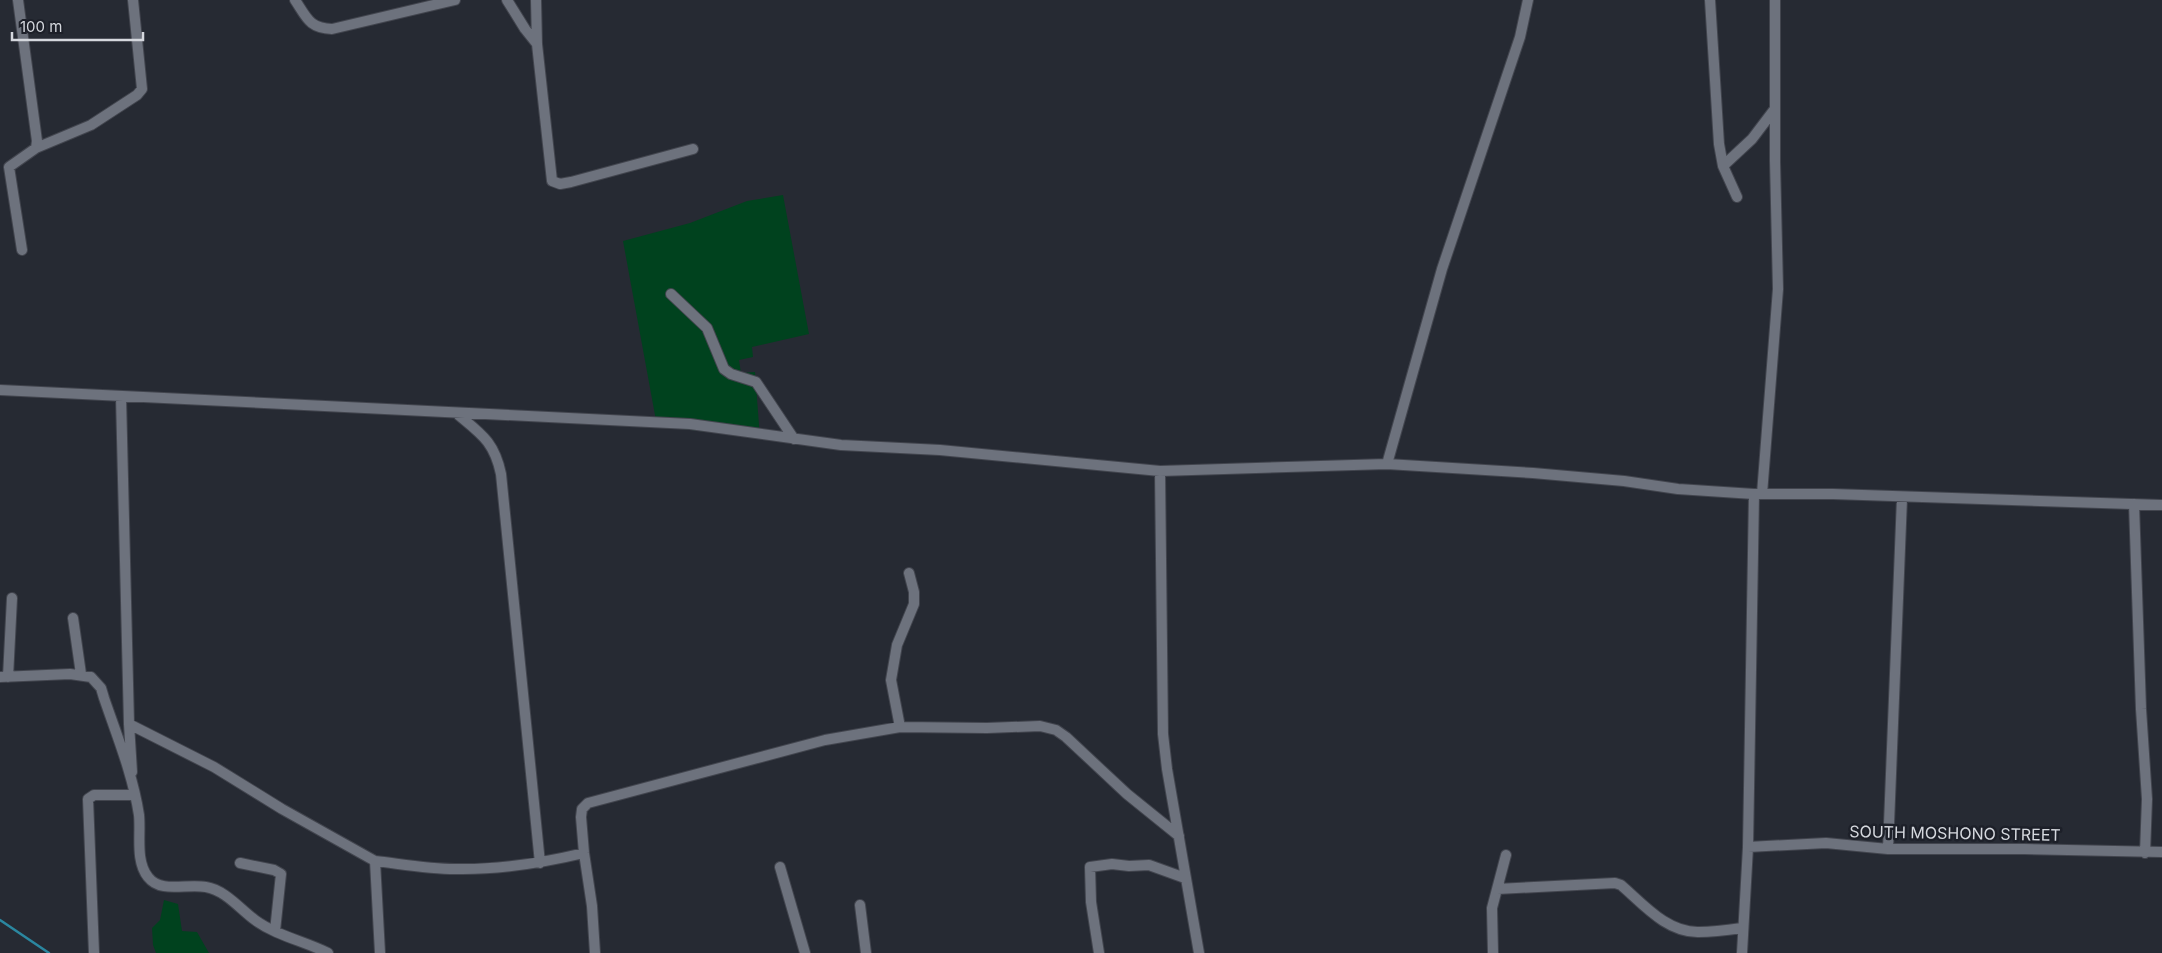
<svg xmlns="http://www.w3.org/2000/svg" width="2162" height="953" viewBox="0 0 2162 953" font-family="Inter,sans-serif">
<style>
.green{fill:#00421e}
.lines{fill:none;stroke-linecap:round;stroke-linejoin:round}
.stream{stroke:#2b87a0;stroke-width:2.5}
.minor-casing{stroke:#42454e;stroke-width:12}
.minor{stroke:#6d727d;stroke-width:10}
.labels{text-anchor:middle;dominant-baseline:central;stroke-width:5;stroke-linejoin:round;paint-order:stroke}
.street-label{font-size:16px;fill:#d5d8de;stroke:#1d2029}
</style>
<rect width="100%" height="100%" fill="#262a33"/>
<path class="green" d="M783,195L809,334L752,347L753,357L739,360L741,373L755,372L760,438L657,426L623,241L690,223L747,201Z
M164,900L178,904L182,931L197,932L209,953H156L153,945L152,928L160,920Z"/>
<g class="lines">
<path class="stream" d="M0,920L49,953"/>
<g class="minor-casing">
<path id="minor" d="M18,0L37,141L36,148L9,167L22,250
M295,0C307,18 309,28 332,29L455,0
M507,0L525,29L537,44
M536,0L537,44L552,181L560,184L571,182L693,149
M1710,0L1719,144L1723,166L1737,197
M36,148L91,125L137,95L142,89L133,0
M1723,166L1752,139L1774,110
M671,294L707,328L724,369L731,374L756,382L794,439
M0,390L690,424L841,445L940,450L1160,471L1387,464L1533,473L1624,481L1678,489L1754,494H1833L2162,505
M121,397L129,724L132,772
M456,413C481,434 494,441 501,474L540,863
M1387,464L1442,269L1520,37L1528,0
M1160,471L1163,734L1167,769L1199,953
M1762,494L1778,289L1775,161V0
M2134,504L2141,709L2147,799L2145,853
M73,618L81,674
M0,677L70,674L91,677L101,688L104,698C117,736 133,775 139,815C141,834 135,861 148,877C161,894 187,883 206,887C225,890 240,909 255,920C277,936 304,941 328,953
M8,677L12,598
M129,724L214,767L282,809L375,861L380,953
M900,727L891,680L897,645L914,604V592L909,573
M1748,847L1826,843L1888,849H2024L2162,852
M1888,849L1902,498
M375,861C401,864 428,869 455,869C499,870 542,863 584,853
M240,863L274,870L281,874L275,931
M780,867L805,953
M1497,889L1615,883L1621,885C1643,904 1667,933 1699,932C1714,932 1728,930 1742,928
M860,905L866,953
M94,953L88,799L94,795H135
M595,953L592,906L584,853L581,817L582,809L588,803L825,740L900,727L987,728L1040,726L1056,730L1066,737L1127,794L1179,836
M1099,953L1091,902L1090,867L1112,864L1129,866L1149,865L1185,878
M1493,953L1492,908L1506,855
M1742,953L1748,847L1754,494"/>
</g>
<use href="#minor" class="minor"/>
</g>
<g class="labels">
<g class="street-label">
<text transform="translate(1955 833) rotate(1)">SOUTH MOSHONO STREET</text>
</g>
</g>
<path d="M12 32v8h131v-8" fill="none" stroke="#d5d8de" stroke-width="2.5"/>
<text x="20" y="32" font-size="15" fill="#d5d8de" stroke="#1d2029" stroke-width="4" paint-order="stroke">100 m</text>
</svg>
